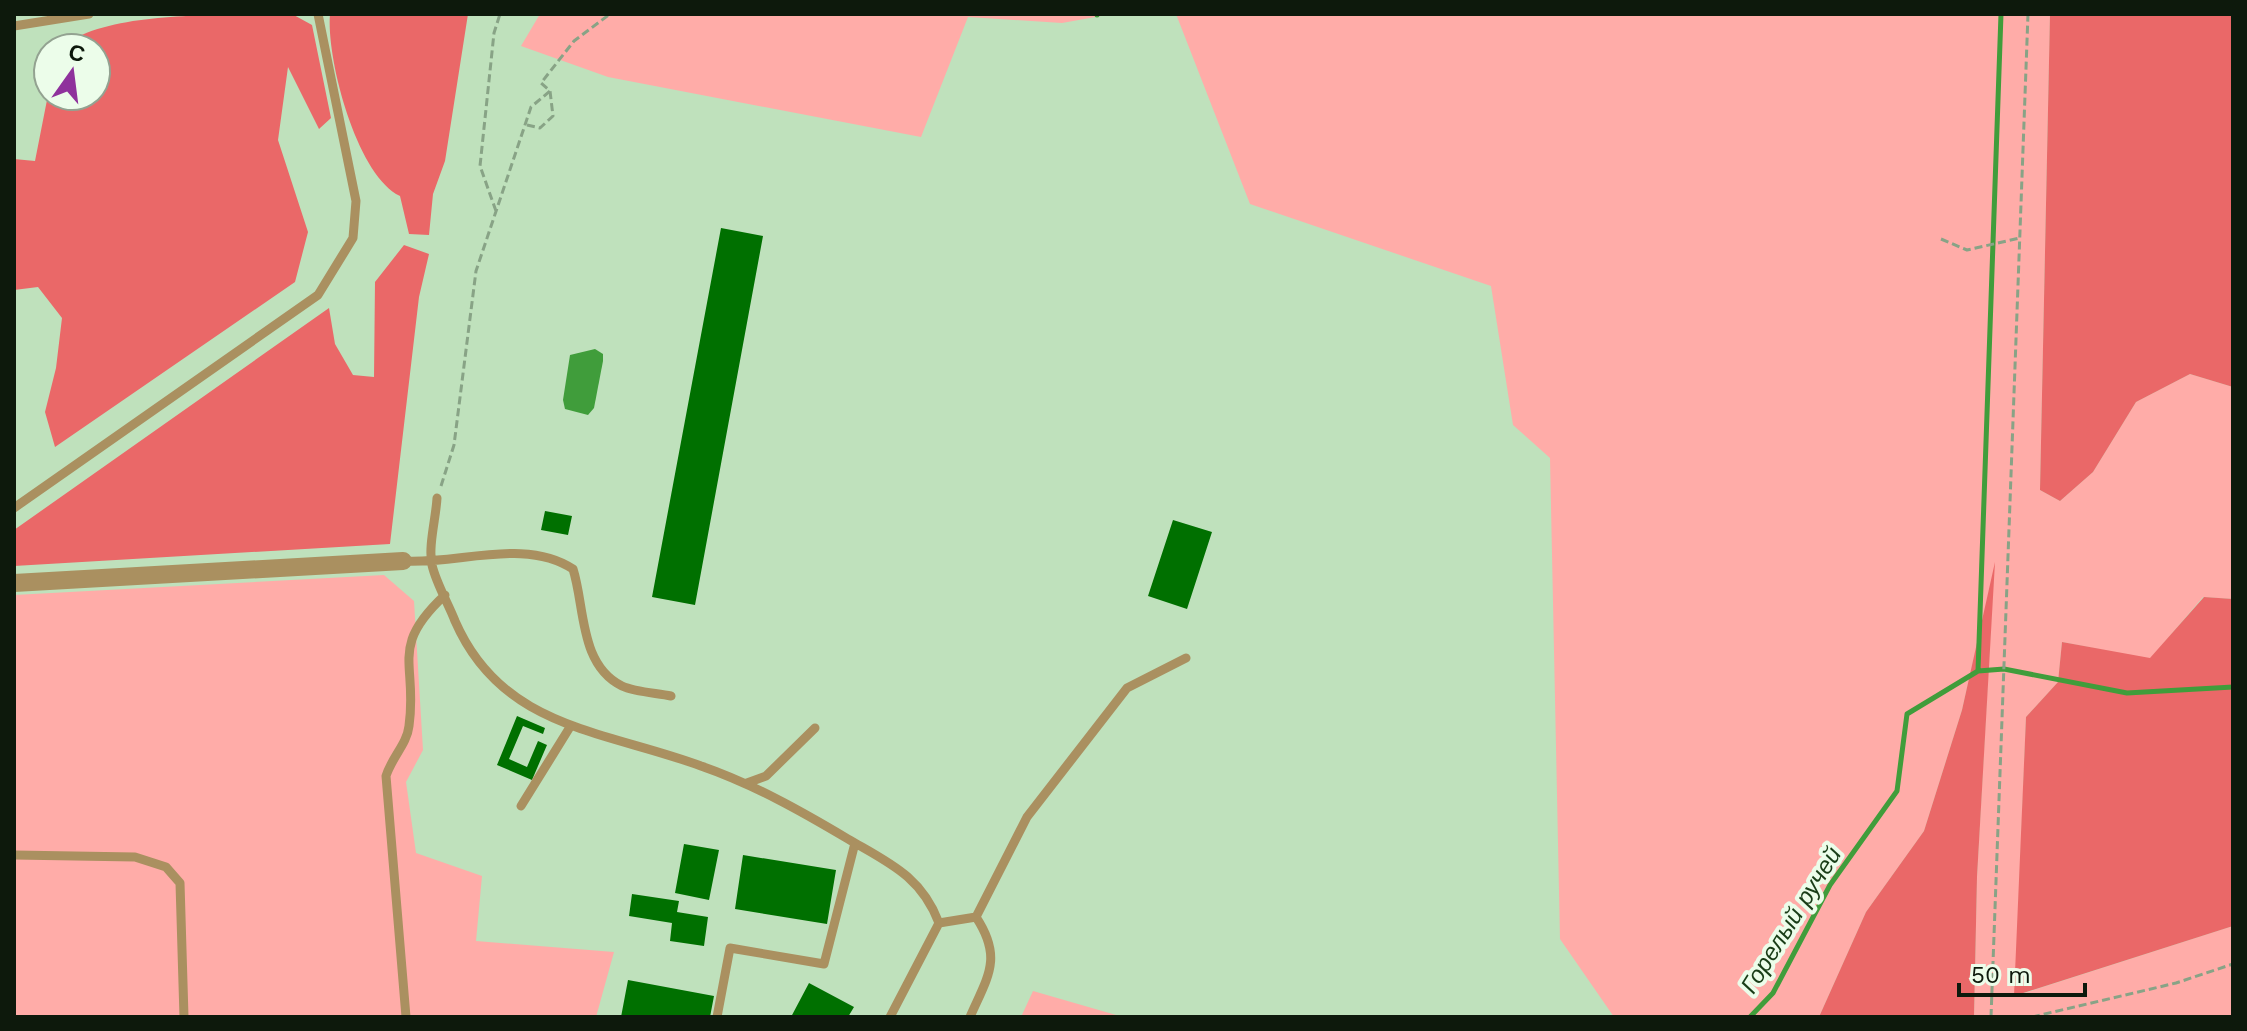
<svg xmlns="http://www.w3.org/2000/svg" width="2247" height="1031" viewBox="0 0 2247 1031" font-family="'Work Sans',sans-serif">
<style>
.green{fill:#ffaca8}
.forest{fill:#ea6868}
.water{fill:#409d3b}
.lines{fill:none;stroke-linecap:round;stroke-linejoin:round}
.stream{stroke:#409d3b;stroke-width:5}
.building{fill:#007000}
.path{stroke:#88a386;stroke-width:3;stroke-dasharray:8 4;stroke-linecap:butt}
.service{stroke:#aa9060;stroke-width:9}
.minor{stroke:#aa9060;stroke-width:18}
.labels{text-anchor:middle;dominant-baseline:central;stroke-width:8;stroke-linejoin:round;paint-order:stroke}
.water-label{font-size:24px;font-style:italic;fill:#193d17;stroke:#ecfdea}
</style>
<rect width="100%" height="100%" fill="#bfe1bc"/>
<path class="green" d="M540,14H1112L1062,23L968,17L921,137L608,77L521,46Z
M1176,14H2050L2040,490L2060,501L2093,472L2136,402L2190,374L2233,387V599L2203,597L2150,659L2062,642L2058,682L2026,717L2015,996L2233,926V1017H1974L1977,877L1994,569L1962,710L1924,831L1866,912L1819,1017H1614L1560,939L1550,458L1513,425L1491,286L1250,204Z
M384,575L414,601L423,750L406,782L416,853L482,876L476,941L614,952L596,1017H14V595Z
M1033,991L1123,1017H1021Z"/>
<path class="forest" d="M239,14H292L312,25L331,118L319,129L288,67L278,140L308,232L295,282L55,447L45,412L56,368L62,318L38,287L14,290V159L35,161L47,100L40,64L48,57V96H96V48H60C100,15 188,16 239,14Z
M330,14H468L445,161L433,194L429,235L409,234L400,196C357,176 326,59 330,14Z
M2050,14H2233V387L2190,374L2136,402L2093,472L2060,501L2040,490Z
M404,245L429,254L419,297L390,544L14,566V530L329,308L335,344L353,375L374,377L375,282Z
M1995,562L1977,877L1974,1017H1819L1866,912L1924,831L1962,710Z
M2204,597L2233,599V926L2014,996L2026,717L2058,682L2062,642L2150,658Z"/>
<path class="water" d="M595,349L603,354V361L594,408L588,415L565,409L563,400L570,355Z"/>
<g class="lines">
<path class="stream" d="M1097,14V15
M1978,671L2001,14
M1750,1017L1773,993L1830,885L1897,791L1907,714L1978,671L2004,669L2127,693L2233,687"/>
</g>
<path class="building" d="M721,228L763,236L695,605L652,597Z
M545,511L572,516L568,535L541,530Z
M1173,520L1212,532L1187,609L1148,596Z
M517,716L545,728L543,734L523,726L509,759L527,767L538,741L547,745L532,780L497,765Z
M684,844L719,850L709,900L675,893Z
M743,855L836,870L827,924L735,909Z
M632,894L679,901L677,912L708,917L704,946L670,941L672,923L629,916Z
M628,980L714,996L710,1017H621Z
M809,983L854,1007L848,1017H791Z"/>
<g class="lines">
<path class="path" d="M527,125L540,128L553,116L550,91
M496,211L480,166L494,33L500,14
M1941,239L1967,250L2020,238
M441,486L454,445L476,271L531,107L550,91L541,83L574,41L610,14
M1991,1017L2028,14
M2032,1017L2176,983L2233,964"/>
<path class="service" d="M14,26L89,14
M437,498C436,518 428,546 432,565C436,583 448,603 455,621C502,729 604,730 701,766C753,784 801,811 848,839C889,863 921,876 939,923L890,1017
M14,508L318,295L353,238L356,201L318,14
M403,561C457,565 525,537 573,569C585,606 579,665 622,686C635,692 656,693 671,696
M747,783L766,776L815,728
M521,806L570,727
M14,855L135,857L166,867L180,883L184,1017
M939,923L976,917L1027,817L1127,688L1186,658
M406,1017L386,776C392,757 407,744 409,726C418,663 388,648 445,595
M717,1017L730,948L824,964L855,843
M970,1017C988,976 1003,958 976,917"/>
<path class="minor" d="M14,583L403,561"/>
</g>
<g class="labels">
<g class="water-label">
<text transform="translate(1791 920) rotate(-58)">Горелый ручей</text>
</g>
</g>
<rect width="2247" height="1031" fill="none" stroke="#0d190c" stroke-width="32"/>
<g transform="translate(72 72) rotate(14)"><circle r="38" fill="#ecfdea" stroke="#93a291" stroke-width="2"/>
<path d="M0-6L14 30L0 20L-14 30Z" fill="#8f329c"/>
<text y="-12" font-size="22" font-weight="bold" text-anchor="middle" fill="#0d190c">С</text>
</g>
<path d="M1959 983v12h126v-12" fill="none" stroke="#0d190c" stroke-width="4"/>
<text x="1971" y="983" font-size="24" fill="#0d190c" stroke="#ecfdea" stroke-width="6" paint-order="stroke">50 m</text>
</svg>
